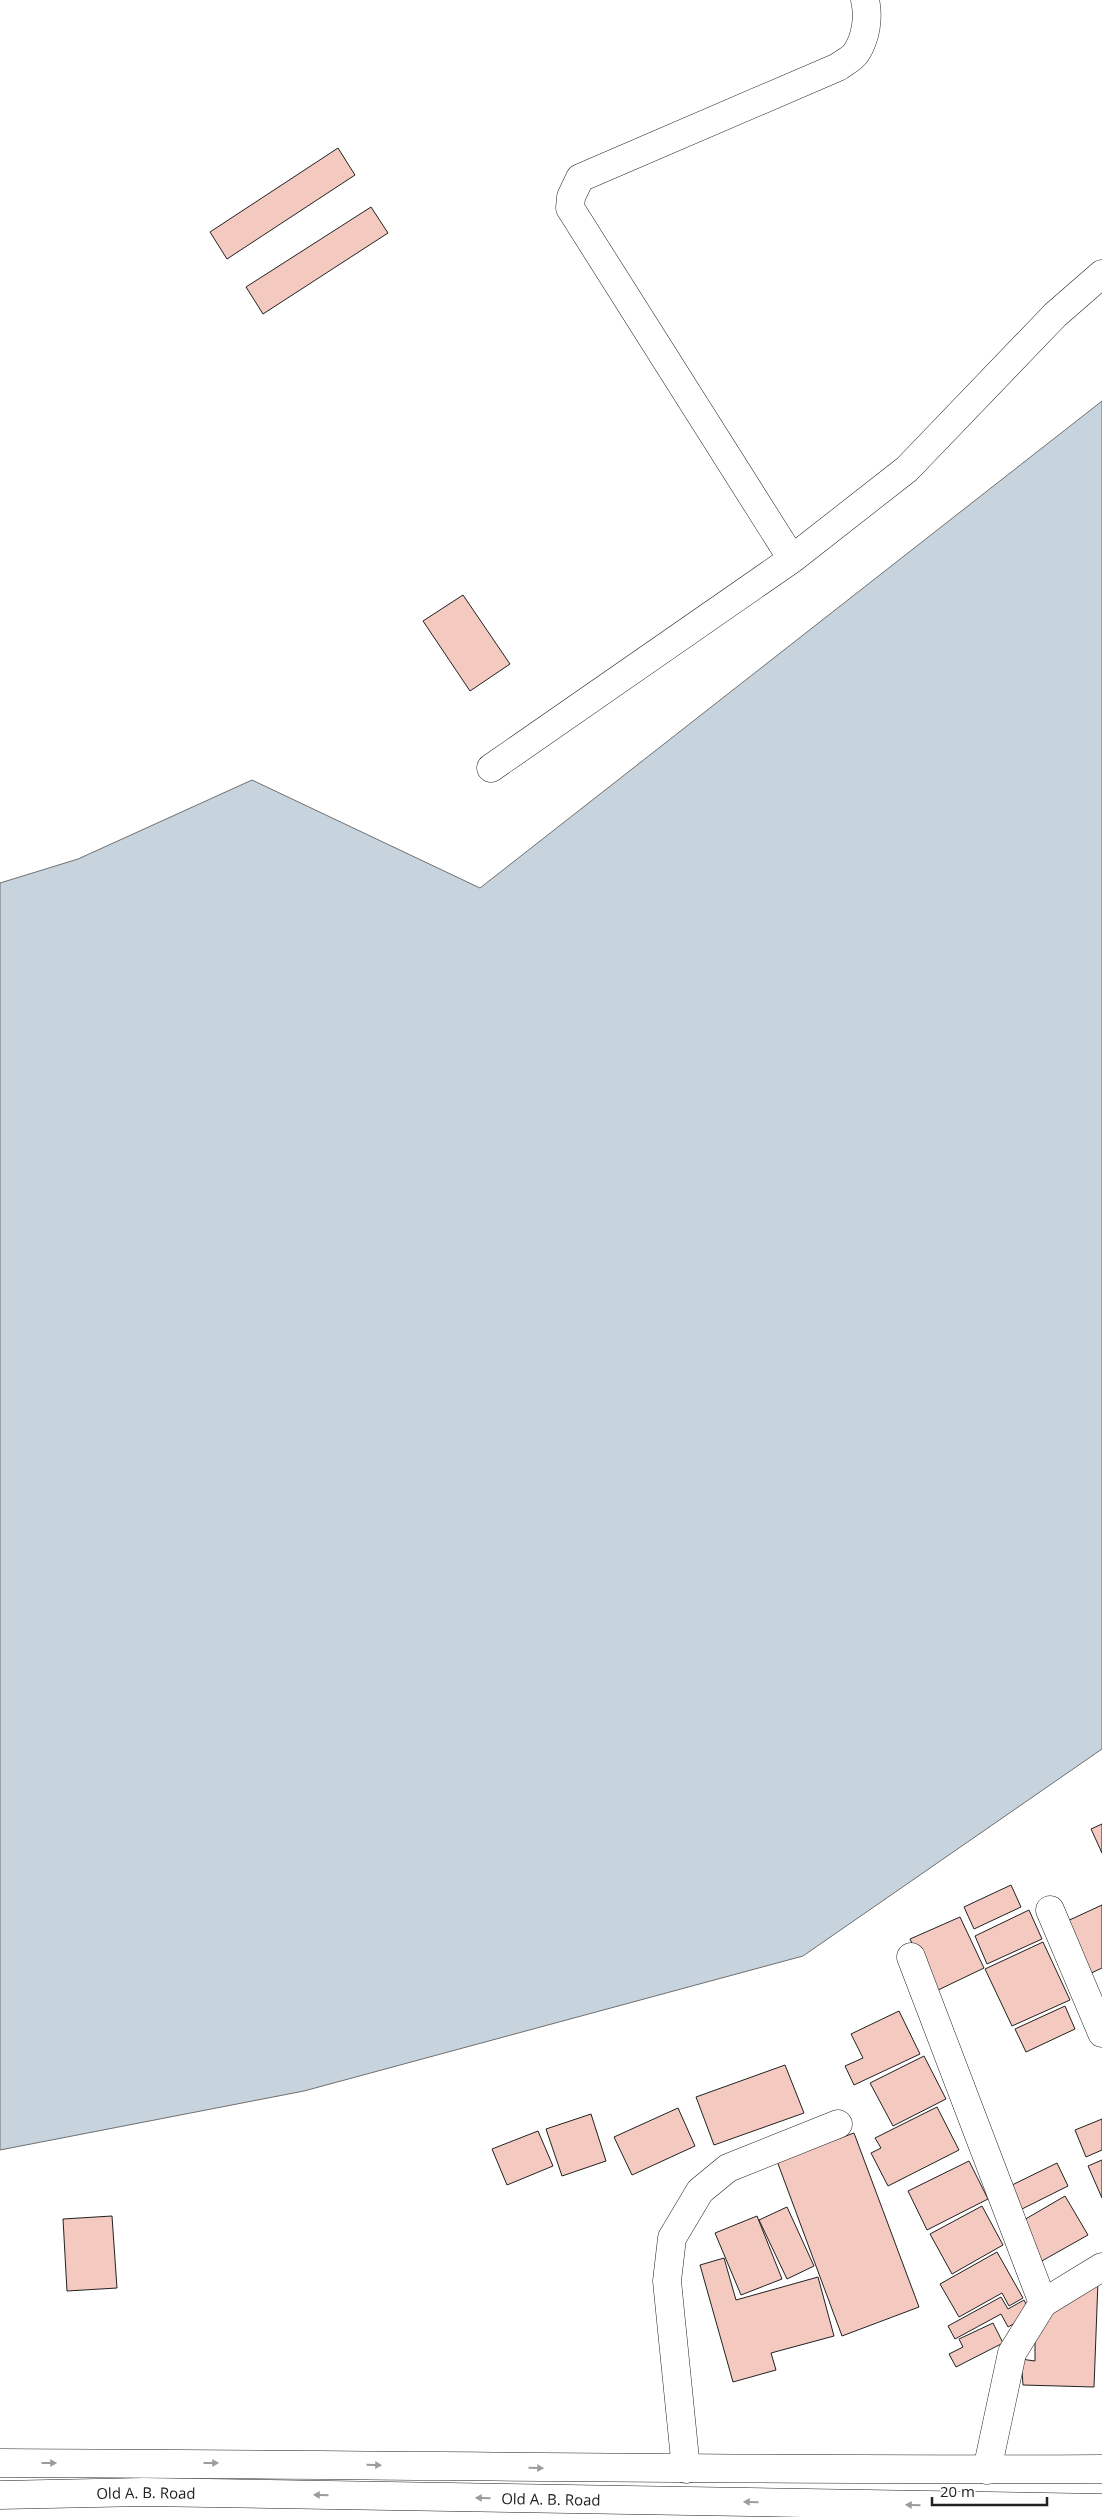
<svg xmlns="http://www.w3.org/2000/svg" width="1102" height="2517" viewBox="0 0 1102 2517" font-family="'Open Sans',sans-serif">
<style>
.water{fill:#c7d3dd;stroke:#6f6f6f}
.building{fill:#f3c9c0;stroke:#222}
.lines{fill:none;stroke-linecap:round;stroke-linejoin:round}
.minor-casing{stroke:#222;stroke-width:29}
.major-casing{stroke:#222;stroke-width:29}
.minor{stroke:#fff;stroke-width:28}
.major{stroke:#fff;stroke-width:28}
.oneway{fill:#9c9c9c}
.labels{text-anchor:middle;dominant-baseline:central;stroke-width:4;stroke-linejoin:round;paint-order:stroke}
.street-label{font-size:15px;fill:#222;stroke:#fff}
</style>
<rect width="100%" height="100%" fill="#fff"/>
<path class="water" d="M1102,401V1749L803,1956L304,2091L0,2150V883L78,859L252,780L480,888Z"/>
<path class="building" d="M338,148L355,175L227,259L210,232Z
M371,207L388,233L263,314L246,287Z
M463,595L510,664L470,691L423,621Z
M1102,1824V1853L1091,1829Z
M1011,1885L1021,1907L974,1929L964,1907Z
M1102,1905V1968L1087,1975L1063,1923Z
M1029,1910L1042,1939L987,1964L975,1936Z
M960,1917L984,1968L934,1992L910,1939Z
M1043,1942L1070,2000L1012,2026L985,1969Z
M1065,2006L1075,2029L1026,2052L1015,2029Z
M899,2011L920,2054L854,2085L845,2066L863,2058L851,2034Z
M924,2056L946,2099L893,2126L870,2083Z
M785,2065L804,2113L714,2145L696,2097Z
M937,2107L959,2150L888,2186L871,2153L881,2148L875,2138Z
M678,2108L695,2146L632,2175L614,2137Z
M591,2114L606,2161L562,2176L546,2129Z
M1102,2119V2150L1086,2157L1075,2130Z
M538,2131L553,2166L507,2185L492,2149Z
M854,2133L919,2307L842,2336L777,2161Z
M1102,2160V2198L1088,2166Z
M969,2161L988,2199L927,2230L908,2191Z
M1057,2163L1068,2186L1018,2211L1006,2188Z
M1065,2196L1088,2235L1040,2262L1017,2224Z
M982,2206L1003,2245L952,2274L930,2234Z
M787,2207L814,2266L787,2279L759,2220Z
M112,2216L117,2288L67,2291L63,2219Z
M757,2216L782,2279L741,2295L715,2233Z
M997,2252L1023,2298L1009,2306L1002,2293L959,2317L940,2284Z
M724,2258L736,2300L818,2277L834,2336L771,2353L776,2370L733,2382L700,2265Z
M1098,2281L1094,2387L1023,2385L1021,2359L1035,2361V2321Z
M1001,2297L1008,2309L1024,2300L1031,2314L1008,2327L1001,2314L955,2339L948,2326Z
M993,2323L1003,2343L956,2367L949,2354L963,2347L959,2339Z"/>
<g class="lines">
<g class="minor-casing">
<path id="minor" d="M792,559L570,208L571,197L580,178L838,67C843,63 852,59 856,53C866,38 869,17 865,0
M491,768L792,559L907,469L1055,315L1102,274
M1050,1910L1102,2033
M911,1957L1043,2303
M686,2469L667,2281L672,2238L700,2191L728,2168L838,2124
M987,2470L1012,2353L1043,2303L1102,2267"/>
</g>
<g class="major-casing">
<g id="major">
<path d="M0,2463C367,2464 735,2471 1102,2469"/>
<path id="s1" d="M0,2495L144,2492L1102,2508"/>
</g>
</g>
<use href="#minor" class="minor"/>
<use href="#major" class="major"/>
</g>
<defs><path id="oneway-solid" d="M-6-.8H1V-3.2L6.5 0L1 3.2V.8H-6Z" transform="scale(1.25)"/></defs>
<g class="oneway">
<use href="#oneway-solid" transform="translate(49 2463)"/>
<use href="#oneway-solid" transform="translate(211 2463)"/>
<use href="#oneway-solid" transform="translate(374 2465) rotate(1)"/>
<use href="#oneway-solid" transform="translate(536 2468) rotate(1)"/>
<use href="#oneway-solid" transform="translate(321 2495) rotate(-179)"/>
<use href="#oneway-solid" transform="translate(483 2498) rotate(-179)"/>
<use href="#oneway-solid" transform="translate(751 2502) rotate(-179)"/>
<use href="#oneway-solid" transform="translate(913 2505) rotate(-179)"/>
</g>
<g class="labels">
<g class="street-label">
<text stroke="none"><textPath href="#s1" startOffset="146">Old A. B. Road</textPath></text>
<text stroke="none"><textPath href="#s1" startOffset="551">Old A. B. Road</textPath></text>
</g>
</g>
<path d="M932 2497v8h115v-8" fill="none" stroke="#222222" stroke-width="2.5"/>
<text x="940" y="2497" font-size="15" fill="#222222" stroke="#ffffff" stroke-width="4" paint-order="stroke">20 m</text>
</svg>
